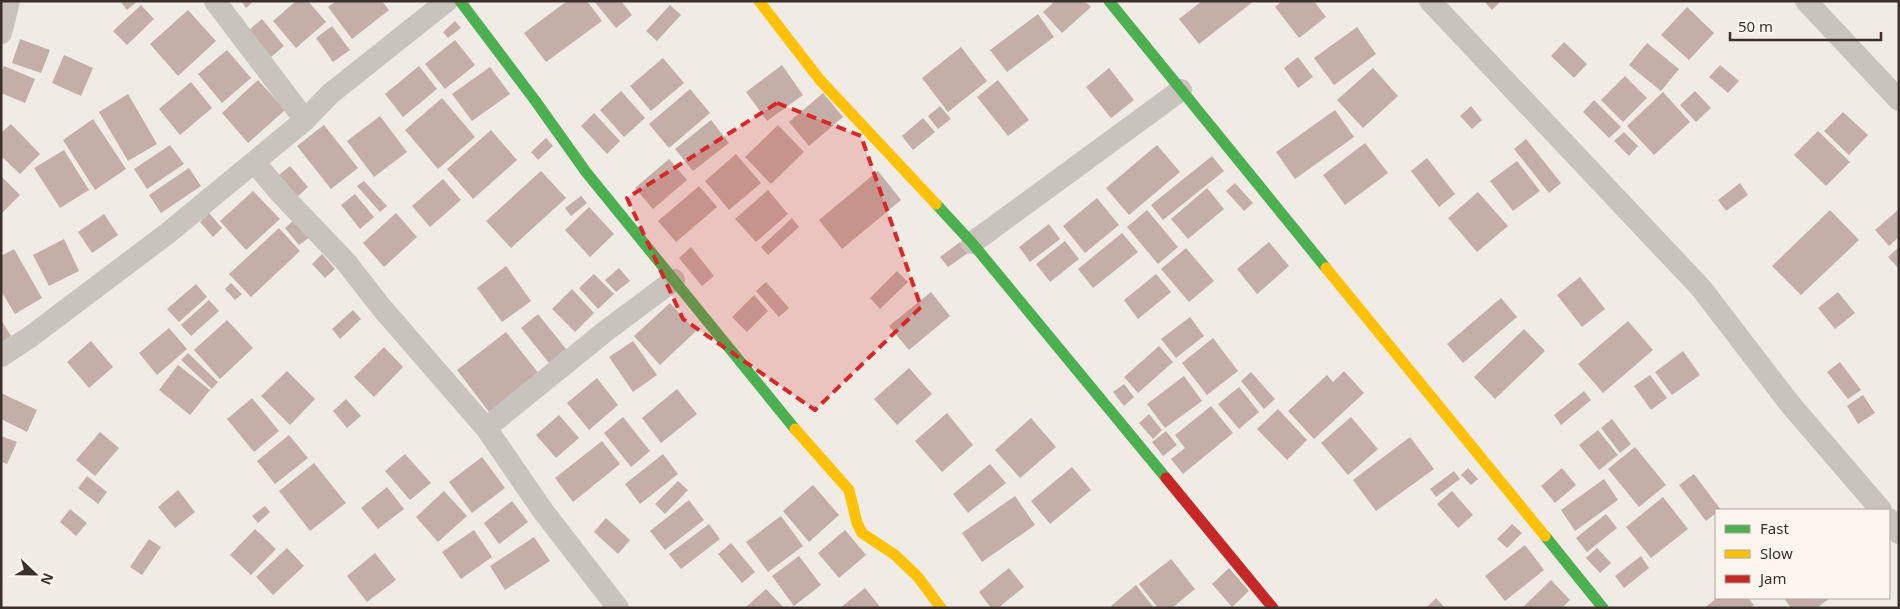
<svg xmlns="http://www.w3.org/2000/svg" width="1900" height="609" viewBox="0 0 1900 609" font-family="'Noto Sans',sans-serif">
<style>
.building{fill:#c3afa7}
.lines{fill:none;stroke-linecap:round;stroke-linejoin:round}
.street{stroke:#c9c3be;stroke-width:22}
.fast{stroke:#4caf50;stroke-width:11}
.slow{stroke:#ffc107;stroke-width:11}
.jam{stroke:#c62828;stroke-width:11}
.marked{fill:#d62828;fill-opacity:0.2;stroke:#d62828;stroke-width:4;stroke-dasharray:10 6;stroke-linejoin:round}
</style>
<rect width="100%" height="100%" fill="#f0ebe5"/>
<path class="building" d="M120,1H138L127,10Z
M241,1H254L246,8Z
M296,1H308L326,22L296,48L273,21Z
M336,1H382L389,10L352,39L328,7Z
M567,1H587L602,21L546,62L524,33Z
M594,1H621L632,15L616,28Z
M1055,1H1085L1091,7L1062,33L1043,12Z
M1202,1H1254L1199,44L1179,19Z
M1282,1H1314L1326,17L1299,38L1275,7Z
M1484,1H1501L1492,10Z
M141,5L154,19L127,45L113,31Z
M670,5L681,15L657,41L646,31Z
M1687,7L1714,33L1689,60L1661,35Z
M188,10L216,41L178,76L150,44Z
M1038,14L1054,37L1007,72L990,50Z
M262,19L284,46L271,57L249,30Z
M455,21L461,28L448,38L443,32Z
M332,26L350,50L333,62L316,38Z
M1357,27L1376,54L1334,85L1314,58Z
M20,39L50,50L41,73L12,63Z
M455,40L475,65L445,89L425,64Z
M1564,42L1587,64L1574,78L1551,56Z
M1647,43L1679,69L1661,91L1629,65Z
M961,47L987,81L948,112L922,78Z
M227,50L251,78L222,103L198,74Z
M64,55L93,68L81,96L52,83Z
M1298,57L1313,77L1298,88L1284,68Z
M663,58L684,83L651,111L630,86Z
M782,65L803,95L767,121L746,92Z
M1720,65L1739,81L1728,93L1709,77Z
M4,66L35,79L25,103L1,93V72Z
M419,66L437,89L403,117L385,94Z
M490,67L510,94L472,121L452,94Z
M1109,68L1134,100L1111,118L1086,87Z
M1373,68L1398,96L1363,128L1337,100Z
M1625,76L1647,98L1623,122L1601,100Z
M258,80L285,110L248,143L222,113Z
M998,80L1029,120L1008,136L977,97Z
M191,82L212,108L180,135L159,109Z
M690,89L710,113L669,148L649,124Z
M621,91L645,118L624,137L600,110Z
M1695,91L1711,108L1696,122L1680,105Z
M1663,92L1690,122L1654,155L1627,126Z
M823,93L843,117L809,146L789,122Z
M128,94L157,144L128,161L99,112Z
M442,98L475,137L438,169L405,130Z
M1594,100L1621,127L1609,138L1583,112Z
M940,106L951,119L938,129L928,116Z
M1471,106L1482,120L1472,129L1460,116Z
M1335,110L1354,137L1295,179L1276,152Z
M1843,112L1868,135L1849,155L1824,131Z
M594,113L620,141L607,154L581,126Z
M380,116L407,152L374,177L347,141Z
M923,118L935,132L913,150L902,136Z
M93,119L126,169L95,190L63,140Z
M711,120L729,143L693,171L675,149Z
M11,124L40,154L20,174L1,156V133Z
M324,125L358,168L331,189L297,146Z
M778,125L804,152L771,184L745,157Z
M491,130L517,160L473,199L447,169Z
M1818,131L1850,162L1826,186L1794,155Z
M1624,132L1638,146L1629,156L1614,141Z
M546,138L553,146L538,160L531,152Z
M1526,139L1561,183L1549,193L1514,149Z
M1365,143L1388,173L1345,205L1323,175Z
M170,145L184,164L147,189L134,169Z
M1157,145L1180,172L1129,215L1106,188Z
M64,150L89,190L60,208L34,168Z
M736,154L761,183L729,210L705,181Z
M1212,156L1224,171L1163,220L1151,205Z
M1427,158L1455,194L1439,207L1411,171Z
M669,159L687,180L653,209L635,188Z
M1517,161L1540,191L1513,211L1490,181Z
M290,166L308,187L297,197L279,175Z
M189,168L201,186L161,213L149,195Z
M541,171L566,198L511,248L486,221Z
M878,171L901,200L842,249L819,220Z
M1,176L20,195L1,214Z
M443,179L461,200L430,227L412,206Z
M364,181L387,206L380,212L357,186Z
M1235,183L1253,203L1244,211L1226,191Z
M1740,183L1748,195L1726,211L1718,200Z
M699,186L717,207L676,242L658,221Z
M1207,188L1224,209L1188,239L1171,219Z
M768,190L788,214L756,242L735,219Z
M253,191L280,219L246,250L220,221Z
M1478,192L1508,226L1477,252L1448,218Z
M355,194L374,217L360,229L341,205Z
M581,196L587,203L571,216L565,208Z
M1097,198L1119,225L1085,253L1063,226Z
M589,207L614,234L590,257L565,230Z
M1899,209V237L1889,246L1875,230Z
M1147,210L1178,247L1158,264L1127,227Z
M1830,210L1859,240L1801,295L1772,266Z
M209,213L222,228L213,237L200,222Z
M396,213L417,237L384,267L363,243Z
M104,214L118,235L92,253L78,232Z
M792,218L799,227L768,255L761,247Z
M295,219L310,237L299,245L285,228Z
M1049,224L1060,239L1030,262L1019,247Z
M279,228L300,251L251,297L229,274Z
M1122,233L1138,252L1093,288L1078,269Z
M64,239L79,271L49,286L33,255Z
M1065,241L1079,259L1050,282L1036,264Z
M960,242L968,253L948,267L940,257Z
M1269,242L1289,266L1257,294L1237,269Z
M691,247L714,276L702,286L679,258Z
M1899,247V269L1888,257Z
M1186,248L1214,281L1189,302L1161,269Z
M14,249L42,298L15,314L1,291V256Z
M322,254L335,269L325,278L312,264Z
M506,266L531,301L502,322L477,288Z
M619,268L630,281L616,292L605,280Z
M897,271L908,282L880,309L870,298Z
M594,274L614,294L598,309L579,288Z
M1156,274L1171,292L1138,319L1124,300Z
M1580,277L1605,309L1582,327L1557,295Z
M766,282L789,308L779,317L756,291Z
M231,283L242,294L235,300L225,289Z
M196,284L207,297L179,322L167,309Z
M572,289L594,313L575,332L552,309Z
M931,292L950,316L909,350L889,326Z
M1838,292L1855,313L1835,329L1818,308Z
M754,295L768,311L747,332L732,317Z
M1501,298L1517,317L1463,363L1447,344Z
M209,300L219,311L191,336L181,325Z
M670,303L696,331L660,365L634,336Z
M353,310L361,319L340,339L332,329Z
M538,314L566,349L549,363L521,328Z
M1190,317L1204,336L1176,358L1161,339Z
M1,320L11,336L1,343Z
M227,320L253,348L220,379L194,350Z
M1628,321L1653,350L1603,393L1578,364Z
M169,328L187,349L157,375L139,353Z
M1524,329L1545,351L1495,399L1474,377Z
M506,332L539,374L489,412L457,370Z
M1213,338L1238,371L1207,395L1182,363Z
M91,341L113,367L89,388L67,362Z
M633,341L657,375L633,392L609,357Z
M1159,346L1173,362L1138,393L1124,377Z
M384,347L403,367L374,397L354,377Z
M1683,351L1700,375L1672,395L1655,372Z
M188,353L218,382L212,389L181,360Z
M1840,362L1861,390L1848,399L1827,372Z
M178,365L210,390L190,415L159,390Z
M909,368L932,394L897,425L874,399Z
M287,371L315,399L290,425L261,396Z
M1344,371L1364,393L1314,439L1288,411L1327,375L1333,382Z
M1251,372L1275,399L1264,409L1241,381Z
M1650,375L1667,398L1651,410L1634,386Z
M1184,376L1202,401L1165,428L1147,404Z
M597,378L618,405L589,430L567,403Z
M1124,384L1134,397L1124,406L1113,392Z
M1239,387L1259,412L1239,429L1218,404Z
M677,389L697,414L661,443L642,418Z
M1584,391L1591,400L1561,425L1554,415Z
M1,393L37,410L27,432L1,419Z
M1863,395L1875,413L1858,424L1847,406Z
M252,398L279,431L254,452L227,419Z
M346,399L361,416L347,428L333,411Z
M1211,406L1233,433L1183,474L1171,459L1185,448L1175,435Z
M1278,409L1307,440L1287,460L1257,429Z
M947,413L973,445L942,472L915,441Z
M1149,414L1162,430L1153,439L1139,423Z
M559,415L579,438L556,458L536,435Z
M623,417L650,451L631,467L604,433Z
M1351,417L1378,449L1348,475L1321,443Z
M1031,418L1056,447L1020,478L995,450Z
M1612,419L1631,444L1620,453L1601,428Z
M1598,430L1618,455L1599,470L1579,445Z
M1166,431L1177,445L1163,456L1152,442Z
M100,432L119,448L95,476L76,460Z
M289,435L308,458L275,484L257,461Z
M1,436L17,442L7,464L1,462Z
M1410,437L1434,469L1376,511L1353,480Z
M602,441L620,464L573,502L555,478Z
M1635,447L1666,485L1639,507L1608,469Z
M405,454L431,483L410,500L385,471Z
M663,454L678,474L640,504L625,484Z
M482,457L505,488L472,513L449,482Z
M314,463L346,503L310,531L279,491Z
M990,464L1006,483L968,513L953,494Z
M1072,467L1091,490L1050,524L1031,501Z
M1468,468L1478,479L1471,485L1461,475Z
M1562,468L1576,485L1555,503L1541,486Z
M1454,471L1460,479L1436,497L1430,489Z
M1694,474L1721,510H1716V513L1706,521L1679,485Z
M87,476L107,492L98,504L78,488Z
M1604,479L1618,500L1575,531L1561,510Z
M678,481L688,490L665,514L655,504Z
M813,485L839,515L809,542L783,511Z
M387,487L404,509L378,529L361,508Z
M178,490L195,512L175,528L158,507Z
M444,491L467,516L438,542L416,517Z
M1452,491L1473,515L1458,528L1437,504Z
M1015,496L1035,525L982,562L962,533Z
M1663,497L1688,529L1651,558L1626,527Z
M689,500L704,520L665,550L650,531Z
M512,501L528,522L499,544L484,523Z
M265,506L270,512L258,523L252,516Z
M70,509L87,523L76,536L60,522Z
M1606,514L1617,528L1587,552L1576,538Z
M781,516L803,546L768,572L746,542Z
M606,518L630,540L618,554L594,532Z
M709,524L720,539L681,569L669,554Z
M1512,524L1522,533L1507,548L1497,539Z
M255,529L276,549L251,575L230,555Z
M474,530L492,557L461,579L442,552Z
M845,530L866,555L839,578L818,553Z
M534,537L550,561L505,590L490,566Z
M149,539L161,547L142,575L130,567Z
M731,543L755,572L742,583L718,554Z
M1525,545L1544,570L1505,601L1485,576Z
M287,548L304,566L273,595L256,577Z
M1597,548L1611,563L1600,573L1586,558Z
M375,553L396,580L367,602L347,576Z
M799,556L821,585L794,606L772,576Z
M1641,556L1649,568L1624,588L1615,576Z
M1171,559L1195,589L1172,608H1158L1139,584Z
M1009,568L1024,587L998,608H991L979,592Z
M1229,568L1249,591L1232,607L1212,584Z
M1551,580L1570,600L1562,608H1522Z
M1136,585L1154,608H1113L1111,606Z
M865,588L881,608H840Z
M766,589L784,608H745Z
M1436,598L1445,608H1426Z
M1717,598H1748L1754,605L1750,608H1704Z
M1784,598H1830L1817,608H1791Z"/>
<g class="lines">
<path class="street" d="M215,1L305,120
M1430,1L1701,288L1790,404L1881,510
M1806,1L1899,100
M1,33L9,1
M254,162L283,196L346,262L381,307L486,428L543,511L618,608
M972,243L1181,90
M1,356L30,337L168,233L305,120L330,94L447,1
M486,428L607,330L674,280
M1889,519L1899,533"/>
<path class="fast" d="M460,1L534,99L586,172L795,429
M1109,1L1326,268
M936,204L972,243L1166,478
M1545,536L1603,608"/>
<path class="slow" d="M759,1L820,80L936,204
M1326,268L1545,536
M795,429L849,490L857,523L862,533L895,555L918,577L941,608"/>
<path class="jam" d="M1166,478L1273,608"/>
</g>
<path class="marked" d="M777,103L861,136L921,307L815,410L683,319L627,198Z"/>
<rect width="1900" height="609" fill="none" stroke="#3b302b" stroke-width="5"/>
<rect x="1715" y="509" width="175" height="90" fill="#fbf5ee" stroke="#aea6a0"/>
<rect x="1725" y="525" width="25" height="8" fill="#4caf50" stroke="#aea6a0"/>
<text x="1760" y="534" font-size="15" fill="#3b302b">Fast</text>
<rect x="1725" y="550" width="25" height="8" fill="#ffc107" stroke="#aea6a0"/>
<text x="1760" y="559" font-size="15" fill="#3b302b">Slow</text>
<rect x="1725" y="575" width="25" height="8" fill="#c62828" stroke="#aea6a0"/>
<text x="1760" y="584" font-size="15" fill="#3b302b">Jam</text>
<g transform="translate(35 574) rotate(112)" stroke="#fbf5ee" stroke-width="4" paint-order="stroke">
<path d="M0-4L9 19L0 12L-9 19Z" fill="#3b302b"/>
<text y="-8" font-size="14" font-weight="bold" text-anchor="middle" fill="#3b302b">N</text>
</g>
<path d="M1730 32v8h151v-8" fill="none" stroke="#3b302b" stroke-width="2.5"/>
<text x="1738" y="32" font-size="15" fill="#3b302b" stroke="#fbf5ee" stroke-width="4" paint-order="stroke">50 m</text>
</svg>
